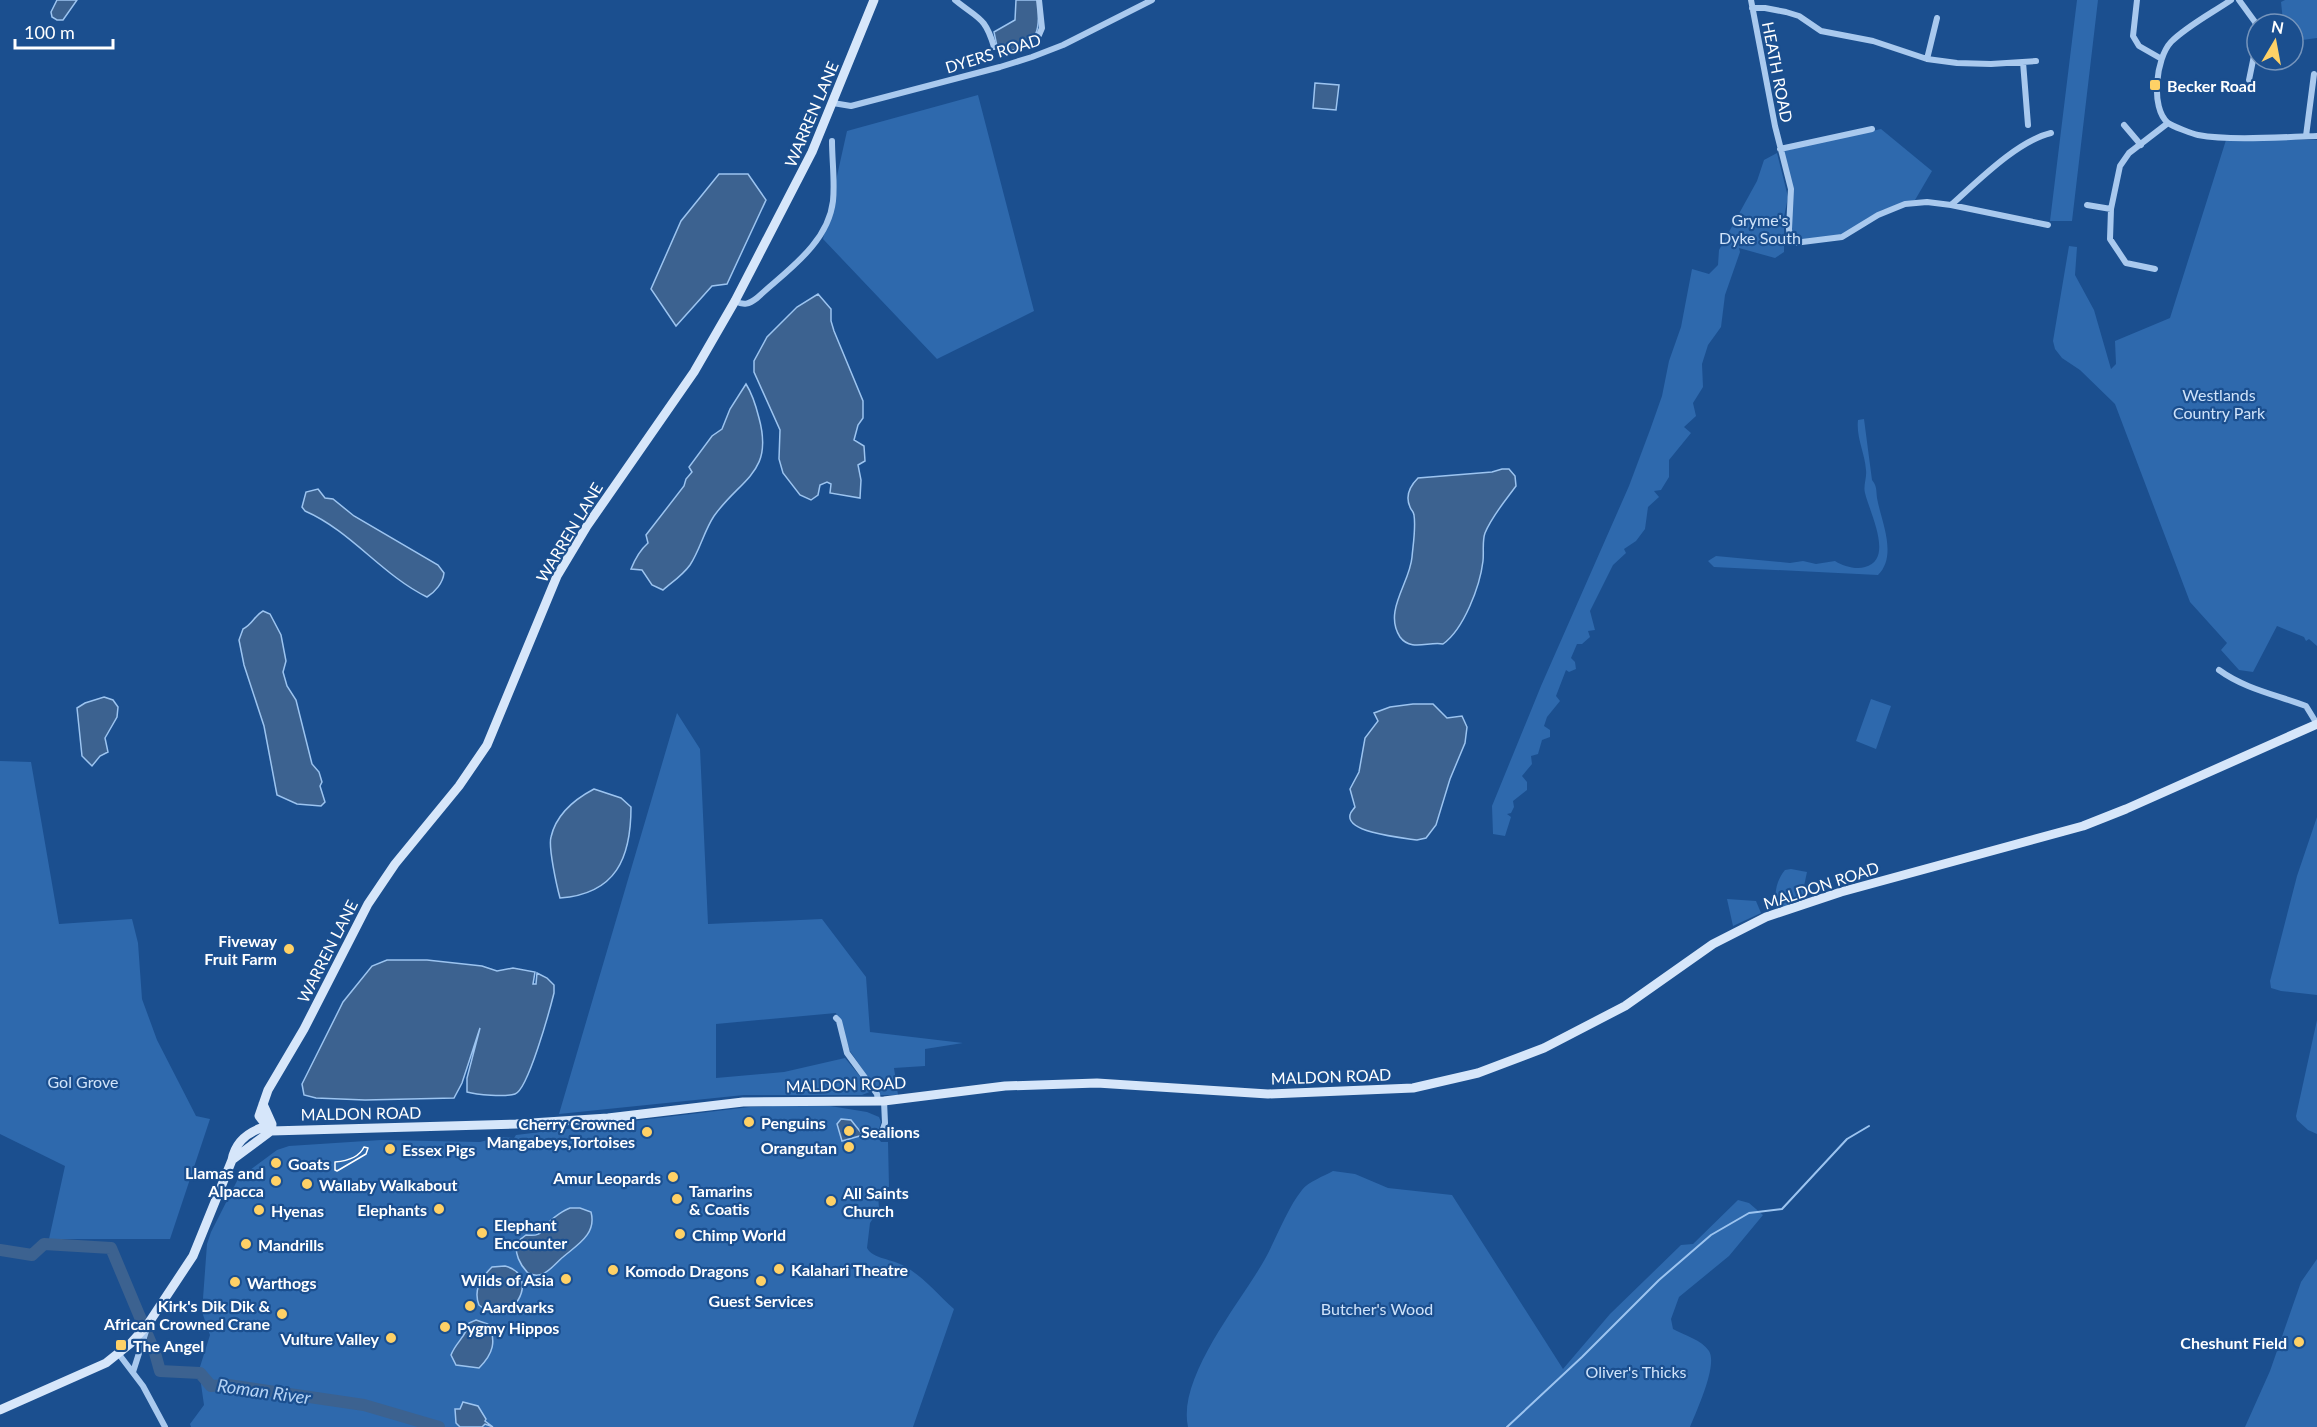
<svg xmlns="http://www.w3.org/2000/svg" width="2317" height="1427" viewBox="0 0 2317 1427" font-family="Lato,sans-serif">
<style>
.green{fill:#2e69ad}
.water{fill:#3c6290;stroke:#9cc4f0;stroke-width:1.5}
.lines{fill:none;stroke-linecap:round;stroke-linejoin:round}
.stream{stroke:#9cc4f0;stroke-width:2}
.river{stroke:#3c6290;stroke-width:12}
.street{stroke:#a9c9ee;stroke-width:6}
.secondary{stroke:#d6e6fa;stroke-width:9}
.tram{stroke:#fff;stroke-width:1.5}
.poi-dot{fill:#ffd166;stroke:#1b4f8f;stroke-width:2}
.labels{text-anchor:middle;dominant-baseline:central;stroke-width:4.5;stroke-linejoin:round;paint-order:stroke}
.street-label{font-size:16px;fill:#fff;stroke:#1b4f8f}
.poi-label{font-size:16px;font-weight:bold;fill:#fff;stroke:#1b4f8f;text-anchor:start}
.park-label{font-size:16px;fill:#cfe3fa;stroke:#1b4f8f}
.water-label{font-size:18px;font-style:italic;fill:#b5d3f5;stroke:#1b4f8f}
</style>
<rect width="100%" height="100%" fill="#1b4f8f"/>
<path class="green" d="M2077,0H2098L2072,221H2050Z
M2285,0H2317V38L2302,40L2293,37V24H2265L2271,20L2283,21L2281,2Z
M978,95L1034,311L937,359L823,239L847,131Z
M1881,129L1932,171L1915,200L1882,210L1866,219L1851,233L1798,243L1790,238L1792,200L1783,151Z
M2226,140H2317V646L2309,639L2306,641L2304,637L2277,626L2253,672L2239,670L2221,650L2227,643L2190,602L2115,404L2080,370L2062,358L2055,349L2053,341L2069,246L2077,247L2075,275L2094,310L2111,369L2116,364L2115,341L2170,318Z
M1777,153L1788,197L1784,217V252L1775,258L1739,248L1740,252L1725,295L1721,327L1708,345L1702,364L1703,387L1693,403L1696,416L1684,427L1691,433L1669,460V477L1661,490L1654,491L1659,497L1648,507L1645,529L1636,541L1624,549L1626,553L1613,565L1590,611L1595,630L1588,631L1590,637L1582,644H1577L1571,658L1575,662L1576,669L1569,672L1566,670L1556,696L1560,701L1547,717L1544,726L1550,730V737L1542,740L1538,754L1531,756L1532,764L1522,776L1527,782V790L1513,801L1514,807L1511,813L1507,814L1511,817L1505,836L1493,834L1492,806L1541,686L1629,486L1650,430L1662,396L1669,361L1681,327L1692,269L1709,274L1718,265L1719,250L1757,181L1764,160Z
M1864,419L1872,480C1877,486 1876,490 1877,498C1881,521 1898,555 1878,575L1714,567L1708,561L1716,556L1790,563L1803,561L1816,564L1835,561C1843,566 1856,570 1865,567C1895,560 1869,511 1865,493C1863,486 1867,478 1866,470C1865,453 1856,438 1858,420Z
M1871,699L1891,706L1876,749L1856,741Z
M677,713L700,749L708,924L822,919L866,977L870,1032L963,1043L925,1049V1066L894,1068L898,1095H880L850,1051L836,1013L716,1024V1078L784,1072L845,1058L872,1091L862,1095H744L559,1114Z
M0,761L31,762L59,924L132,919L138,943L142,999L157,1040L196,1116L210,1119L170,1239H49L65,1166L0,1134Z
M2317,817V995L2281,991L2271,988L2270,981L2297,876Z
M1791,869L1807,872L1804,886L1805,901L1778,910C1773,895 1776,881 1785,870Z
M1727,899L1756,901L1761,913L1733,926Z
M2317,1020V1134L2308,1130L2297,1120L2296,1116Z
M818,1104L867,1112L879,1117L881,1122L877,1136L881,1142H888L889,1187H882L878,1193L879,1209L870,1223L867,1248C873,1259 893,1259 904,1266C923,1276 938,1295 954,1309L913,1427H191L190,1424L204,1405L199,1370L210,1335L202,1312L207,1244L211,1232L238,1179L277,1150L289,1146L381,1140L480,1142L499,1137L514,1138L516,1135L750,1107Z
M1333,1171L1355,1174L1388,1188L1452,1195L1563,1369L1610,1314L1681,1245L1693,1244L1738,1200L1749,1203L1763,1215L1729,1256L1679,1297L1671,1319L1673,1329C1684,1335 1702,1340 1709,1351C1718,1365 1696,1412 1690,1427H1188C1177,1377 1241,1302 1265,1259C1276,1239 1288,1207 1302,1190C1308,1182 1324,1176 1333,1171Z
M2317,1259V1427H2245L2270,1371L2301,1282Z"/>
<path class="water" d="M57,0H77L63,20H57L52,17L51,12Z
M1016,0H1038C1040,43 1036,40 999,56L994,32L1015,20Z
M1315,83L1339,85L1336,110L1313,108Z
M719,174H748L766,200L727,284L712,286L676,326L651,289L681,221Z
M818,294L831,309V321L834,331L863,401V418L858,425L854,440L864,446L865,461L858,465L861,480L860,498L830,493L831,484L827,482L820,485L818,495L811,500L800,495L783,473L779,459L780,430L754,372V361L767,337L797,307Z
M746,384C753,395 756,406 759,418C774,473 741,478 714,516C704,531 700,550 690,565C682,576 672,582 663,590L652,585L642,570L631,569C635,559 640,550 648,543L646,535L684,486L686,479L692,472L689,467L712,436L722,429L730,409Z
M1502,469H1509L1515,476L1516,486C1505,501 1492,516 1485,533C1482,541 1484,552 1483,561C1480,586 1464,629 1443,644C1429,641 1411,652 1400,637C1383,611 1410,583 1412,557C1413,545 1416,528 1414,515C1413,510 1412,512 1410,507C1405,496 1410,486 1418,478L1492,472Z
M318,489L325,498L333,499L354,516L438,565L444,573C443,583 435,592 427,597C382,575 351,531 305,511L302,507L306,492Z
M263,611L270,614L281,635L286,661L283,672L287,686L296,700L312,764L319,772L322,782L320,786L325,802L321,806L297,804L277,795L264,726L244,665L239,640L243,629C253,624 254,616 263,611Z
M104,697L113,700L118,707L117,717L105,738L108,752L100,756L92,766L82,756L77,708L85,703Z
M1413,704H1433L1447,718L1462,716L1467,727L1465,743L1450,779L1436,825L1426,838L1417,840C1404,838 1346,833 1350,815C1350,812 1353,810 1355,807L1350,789L1359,772L1365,738L1378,721L1374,713L1390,707Z
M594,789L621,798L631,807C631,858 616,894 560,898C557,887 548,847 551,837C556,815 575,799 594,789Z
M387,960H427L482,966L497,971L513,968L535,972L533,984H536L537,973L547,978L554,985V993C550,1009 528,1090 515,1094C505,1097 477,1095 467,1092V1078L480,1028L462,1083L454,1098L365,1100L316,1098L304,1095L302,1084L343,1002L372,966Z
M841,1119L851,1120L863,1135L842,1141L837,1124Z
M570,1208H580L591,1212C597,1234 577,1245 563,1257C553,1265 544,1281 528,1273C520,1265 514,1253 517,1242L526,1235C542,1237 541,1231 549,1222C554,1217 564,1210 570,1208Z
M505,1266C543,1275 511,1334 479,1305C473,1290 481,1278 492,1267Z
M476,1320L488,1324C497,1341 493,1354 479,1368L456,1365L451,1355C456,1342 466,1337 469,1323Z
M463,1402L478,1406L486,1419L485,1421L493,1427L485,1424L482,1427H460L456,1423L455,1409H460Z"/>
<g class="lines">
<path class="stream" d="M1507,1427L1582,1357L1659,1280L1711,1235L1749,1213L1782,1209L1847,1139L1869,1126"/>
<path class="river" d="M0,1250L32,1255L44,1244L111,1248L155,1353L160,1371L200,1373L211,1386L228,1385L364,1405L439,1427"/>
<path class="street" d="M955,0C978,19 985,16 994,47
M1039,0L1042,28L1039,35
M1751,0L1775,126L1791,189L1789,229L1790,238L1794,243L1842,237L1878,215L1905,204L1927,202L1951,205C1977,182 2017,141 2051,133
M2137,0L2133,36L2139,46L2160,58
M2231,0C2212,13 2187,26 2171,42C2156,58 2150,108 2168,123C2172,126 2193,134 2198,135C2230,141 2283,137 2317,136
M2239,0L2255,22L2257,28
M1752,8H1765L1786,12L1799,16L1821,31L1873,41L1927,59L1957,63L1991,64L2036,61
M1927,59L1937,18
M2023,62L2028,125
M2249,80L2257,41
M833,103L851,106L1000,67L1032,57L1063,45L1152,0
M2124,125L2141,145
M2306,136L2314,74
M1780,149L1872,129
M1951,205L2048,225
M2087,205L2111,209
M2155,269L2126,263L2110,239L2111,209L2120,166L2129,153L2168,123
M735,301C744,306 749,304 757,298C786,271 828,244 833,201C835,182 832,160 832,141
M2219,670C2245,689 2277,695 2306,706L2317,724
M836,1018L839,1021L847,1053L877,1094L878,1101
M882,1132L885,1123L884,1101
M118,1353L143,1386L165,1427
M133,1372L147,1328"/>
<path class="secondary" d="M263,1104L272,1124L271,1131
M269,1129L259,1116L268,1090L304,1029L368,904L395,864L459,786L487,745L557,576L587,526L694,372L735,301L812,152L874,0
M232,1160L271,1131
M0,1410L106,1363L131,1343L148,1324L193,1256L232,1160C235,1143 245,1134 261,1128L271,1131L516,1124L608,1118L743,1102L884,1101L1005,1086L1097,1083L1268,1094L1413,1088L1478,1073L1544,1048L1625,1006L1713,944L1766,917L1841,892L2083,826L2126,809L2317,724"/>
<path class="tram" d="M364,1147L368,1148L366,1154L337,1171L335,1170V1162C346,1161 359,1158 364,1147Z"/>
</g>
<g class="poi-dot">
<rect x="2149" y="79" width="12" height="12" rx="3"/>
<circle cx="289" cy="949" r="6"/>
<circle cx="749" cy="1122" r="6"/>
<circle cx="849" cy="1131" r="6"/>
<circle cx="647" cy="1132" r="6"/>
<circle cx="849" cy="1147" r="6"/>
<circle cx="390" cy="1149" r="6"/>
<circle cx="276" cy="1163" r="6"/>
<circle cx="673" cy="1177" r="6"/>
<circle cx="276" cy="1181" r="6"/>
<circle cx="307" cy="1184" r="6"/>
<circle cx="677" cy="1199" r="6"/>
<circle cx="831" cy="1201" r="6"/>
<circle cx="439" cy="1209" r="6"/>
<circle cx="259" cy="1210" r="6"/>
<circle cx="482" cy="1233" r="6"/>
<circle cx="680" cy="1234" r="6"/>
<circle cx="246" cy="1244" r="6"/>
<circle cx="779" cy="1269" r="6"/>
<circle cx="613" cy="1270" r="6"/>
<circle cx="566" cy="1279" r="6"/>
<circle cx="761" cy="1281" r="6"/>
<circle cx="235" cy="1282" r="6"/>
<circle cx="470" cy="1306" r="6"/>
<circle cx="282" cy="1314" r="6"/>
<circle cx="445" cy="1327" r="6"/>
<circle cx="391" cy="1338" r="6"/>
<circle cx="2299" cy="1342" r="6"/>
<rect x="115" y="1339" width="12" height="12" rx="3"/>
</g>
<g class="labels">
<g class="street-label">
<text transform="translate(993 53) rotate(-17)">DYERS ROAD</text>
<text transform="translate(1778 72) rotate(79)">HEATH ROAD</text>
<text transform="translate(811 114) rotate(-67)">WARREN LANE</text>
<text transform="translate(569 532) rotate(-59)">WARREN LANE</text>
<text transform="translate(1821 885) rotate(-18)">MALDON ROAD</text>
<text transform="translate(327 951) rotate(-63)">WARREN LANE</text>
<text transform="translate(1331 1076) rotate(-2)">MALDON ROAD</text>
<text transform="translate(846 1084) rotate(-2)">MALDON ROAD</text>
<text transform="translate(361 1113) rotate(-1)">MALDON ROAD</text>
</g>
<g class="poi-label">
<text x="2167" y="85">Becker Road</text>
<text x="277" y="940" text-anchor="end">Fiveway<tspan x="277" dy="18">Fruit Farm</tspan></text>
<text x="761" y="1122">Penguins</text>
<text x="635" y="1123" text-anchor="end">Cherry Crowned<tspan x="635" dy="18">Mangabeys,Tortoises</tspan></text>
<text x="861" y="1131">Sealions</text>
<text x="837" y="1147" text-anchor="end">Orangutan</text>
<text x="402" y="1149">Essex Pigs</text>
<text x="288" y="1163">Goats</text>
<text x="264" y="1172" text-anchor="end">Llamas and<tspan x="264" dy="18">Alpacca</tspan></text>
<text x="661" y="1177" text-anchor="end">Amur Leopards</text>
<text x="319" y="1184">Wallaby Walkabout</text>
<text x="689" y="1190">Tamarins<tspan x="689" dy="18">&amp; Coatis</tspan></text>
<text x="843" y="1192">All Saints<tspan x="843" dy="18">Church</tspan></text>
<text x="427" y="1209" text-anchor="end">Elephants</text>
<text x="271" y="1210">Hyenas</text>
<text x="494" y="1224">Elephant<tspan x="494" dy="18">Encounter</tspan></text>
<text x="692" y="1234">Chimp World</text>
<text x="258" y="1244">Mandrills</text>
<text x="791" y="1269">Kalahari Theatre</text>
<text x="625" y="1270">Komodo Dragons</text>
<text x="554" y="1279" text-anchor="end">Wilds of Asia</text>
<text x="247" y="1282">Warthogs</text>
<text x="761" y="1300" text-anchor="middle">Guest Services</text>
<text x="270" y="1305" text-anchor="end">Kirk's Dik Dik &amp;<tspan x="270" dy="18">African Crowned Crane</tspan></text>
<text x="482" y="1306">Aardvarks</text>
<text x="457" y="1327">Pygmy Hippos</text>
<text x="379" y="1338" text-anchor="end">Vulture Valley</text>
<text x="2287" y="1342" text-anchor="end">Cheshunt Field</text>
<text x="133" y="1345">The Angel</text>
</g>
<g class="park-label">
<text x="1760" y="219">Gryme's<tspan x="1760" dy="18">Dyke South</tspan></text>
<text x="2219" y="394">Westlands<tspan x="2219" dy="18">Country Park</tspan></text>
<text x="83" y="1081">Gol Grove</text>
<text x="1377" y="1308">Butcher's Wood</text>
<text x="1636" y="1371">Oliver's Thicks</text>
</g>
<g class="water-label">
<text transform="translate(264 1391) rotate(8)">Roman River</text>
</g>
</g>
<g transform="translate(2275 42) rotate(10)"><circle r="28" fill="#1b4f8f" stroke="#7695bc" stroke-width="1.5"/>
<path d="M0-4.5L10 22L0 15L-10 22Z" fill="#ffd166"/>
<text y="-9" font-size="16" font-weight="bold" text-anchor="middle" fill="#ffffff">N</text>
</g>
<path d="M15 39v9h98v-9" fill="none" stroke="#ffffff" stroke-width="3"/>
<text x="24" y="39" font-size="18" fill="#ffffff" stroke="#1b4f8f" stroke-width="4.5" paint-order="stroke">100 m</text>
</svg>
